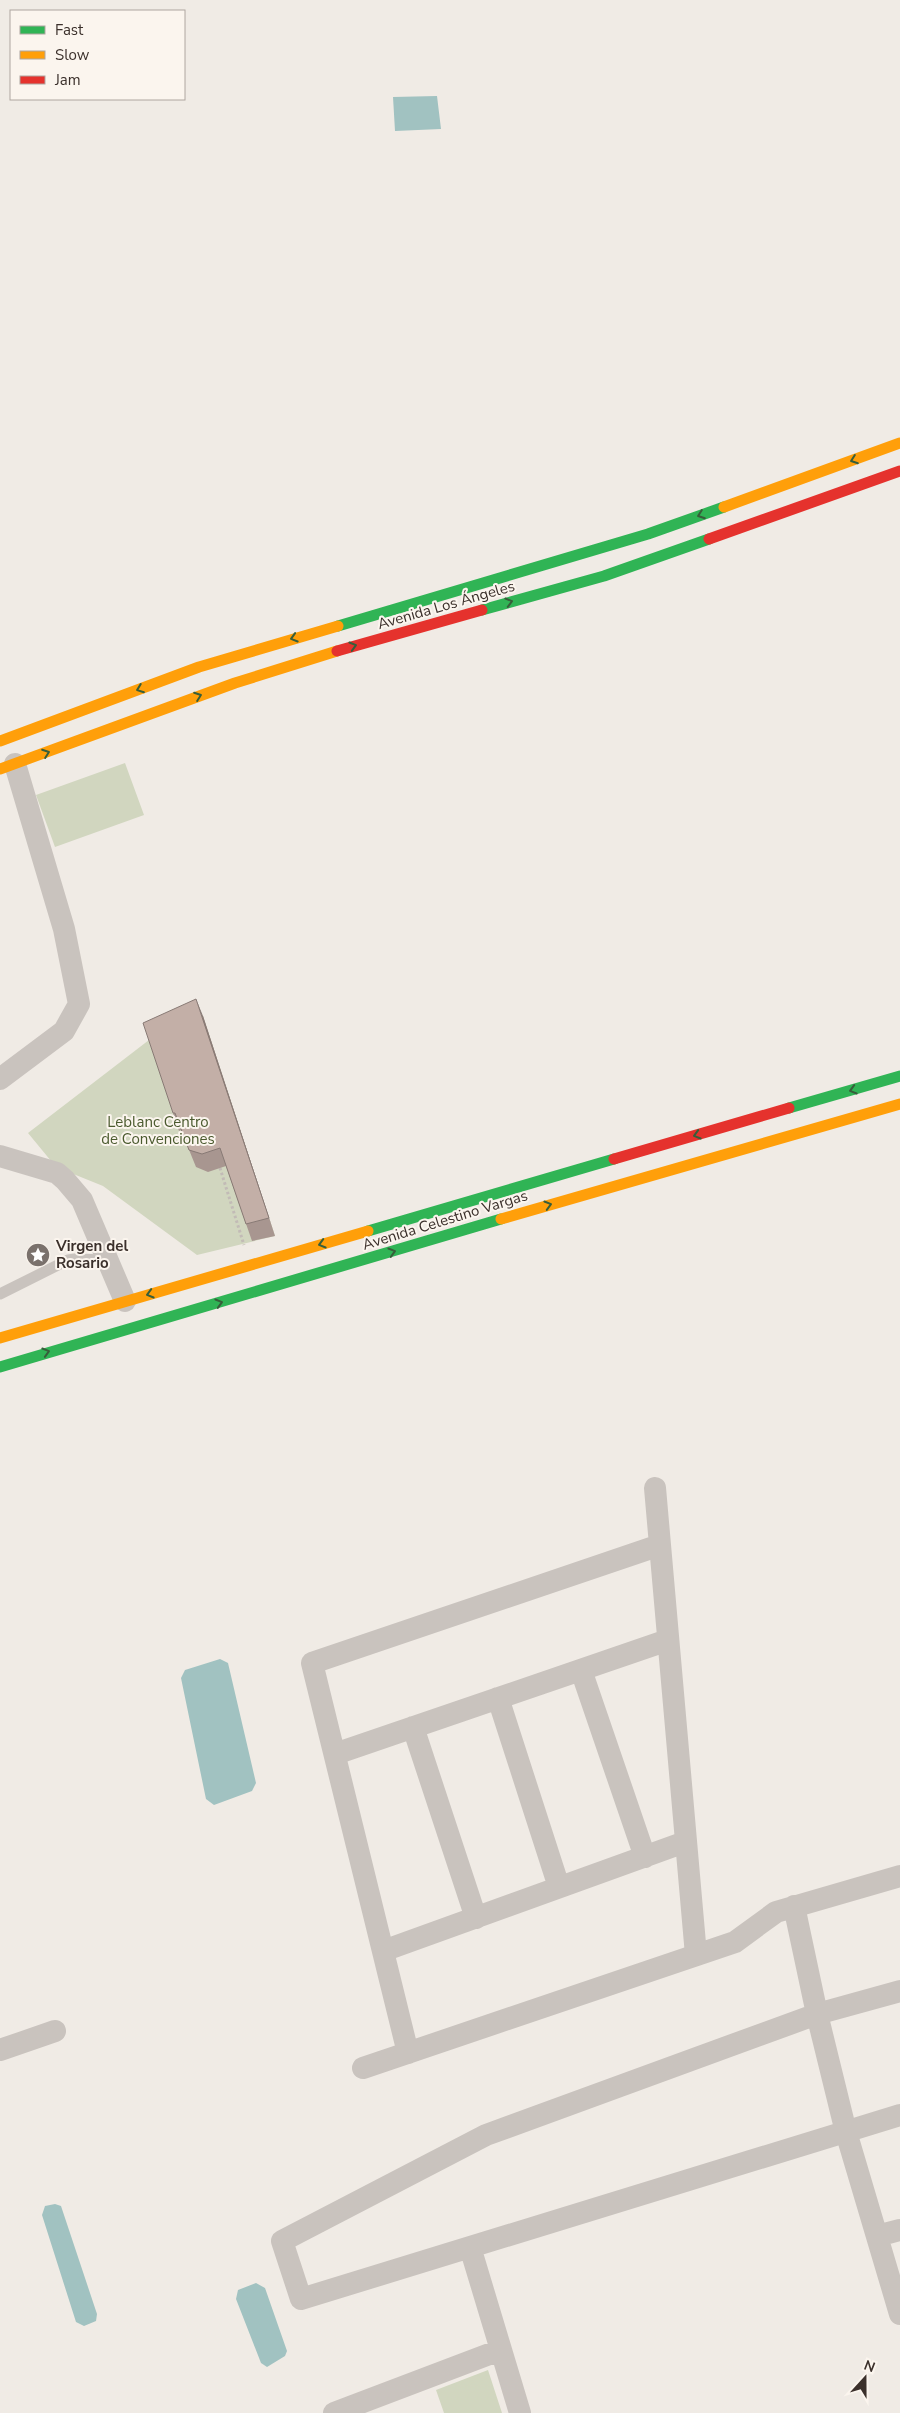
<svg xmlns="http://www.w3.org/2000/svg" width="900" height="2413" viewBox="0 0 900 2413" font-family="'Nunito Sans',sans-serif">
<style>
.green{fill:#d1d6bf}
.water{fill:#a1c2c1}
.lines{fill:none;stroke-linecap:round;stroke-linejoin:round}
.path{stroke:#c2bbb6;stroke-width:3;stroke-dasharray:2.5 2.5;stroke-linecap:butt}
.lane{stroke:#c9c3be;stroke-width:11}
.street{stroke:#c9c3be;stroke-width:22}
.fast{stroke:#30b455;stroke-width:11}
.slow{stroke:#ff9f0a;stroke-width:11}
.jam{stroke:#e5322d;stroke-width:11}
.wall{fill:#a89690}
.shaded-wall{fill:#887a75}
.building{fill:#c3afa7;stroke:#887a75}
.oneway{stroke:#375e3a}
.labels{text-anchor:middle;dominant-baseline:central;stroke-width:4;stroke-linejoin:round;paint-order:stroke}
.street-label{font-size:15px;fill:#3b302b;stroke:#fbf5ee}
.park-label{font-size:15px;fill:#4a5a2e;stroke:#fbf5ee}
.poi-label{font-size:15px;font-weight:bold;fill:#3b302b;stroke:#fbf5ee;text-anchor:start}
</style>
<rect width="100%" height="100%" fill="#f0ebe5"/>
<path class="green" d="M125,763L144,815L55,847L36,795Z
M203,1016L275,1236L197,1255L103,1186L56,1167L28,1133L149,1040Z
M488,2370L502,2413H444L436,2390Z"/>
<path class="water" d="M437,96L441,129L395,131L393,97Z
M220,1659L228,1663L256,1783L252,1791L214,1805L206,1799L181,1678L185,1670Z
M55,2204L61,2206L97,2314L96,2321L84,2326L76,2322L42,2215L45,2206Z
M256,2283L265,2288L287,2351L285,2356L267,2367L261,2363L236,2299L238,2290Z"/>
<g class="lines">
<path class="path" d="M220,1168L244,1245"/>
<path class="lane" d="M0,1294L68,1260L75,1259L106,1260"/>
<path class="street" d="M0,1079L64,1031L79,1004L64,929L15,764
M0,1156L57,1173L65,1180L82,1200L125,1301
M655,1488L696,1955
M581,1670L645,1857
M498,1698L559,1887
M413,1727L476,1918
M335,1754L668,1640
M794,1906L817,2014L846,2132L900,2314
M383,1951L685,1842
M900,1991L817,2014L486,2135L282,2241L301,2299L900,2115
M0,2050L55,2031
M408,2053L312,1663L660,1545
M363,2068L735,1942L776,1912L900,1876
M877,2236L900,2230
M470,2247L520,2413
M334,2413L500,2350"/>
<path class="fast" d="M482,610L604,576L709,539
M338,626L648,534L724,507
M789,1108L900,1076
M368,1231L614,1159
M0,1367L501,1219"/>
<path class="slow" d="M724,507L900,443
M0,741L199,667L338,626
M0,769L235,683L337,651
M501,1219L900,1104
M0,1338L368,1231"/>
<path class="jam" d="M709,539L900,471
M337,651L482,610
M614,1159L789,1108"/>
</g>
<path class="wall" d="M203,1016L275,1236L252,1241L226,1166L208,1172L196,1167L181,1130L179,1131L173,1113Z"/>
<path class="shaded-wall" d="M196,999L203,1016L275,1236Z"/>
<path class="building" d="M196,999L269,1218L246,1224L220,1148L202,1154L189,1150L175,1113H173L143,1023Z"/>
<defs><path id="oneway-chevron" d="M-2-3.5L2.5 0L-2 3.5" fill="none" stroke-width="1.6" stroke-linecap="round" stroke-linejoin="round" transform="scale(1.25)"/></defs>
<g class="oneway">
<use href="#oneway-chevron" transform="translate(854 460) rotate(160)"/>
<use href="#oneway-chevron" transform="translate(701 515) rotate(160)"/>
<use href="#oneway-chevron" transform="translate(509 602) rotate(-16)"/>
<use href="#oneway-chevron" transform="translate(294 638) rotate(163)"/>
<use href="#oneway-chevron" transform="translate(353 646) rotate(-16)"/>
<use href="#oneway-chevron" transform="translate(140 689) rotate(159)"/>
<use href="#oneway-chevron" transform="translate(198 696) rotate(-20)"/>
<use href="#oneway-chevron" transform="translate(46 753) rotate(-20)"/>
<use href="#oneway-chevron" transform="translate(853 1090) rotate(164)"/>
<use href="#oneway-chevron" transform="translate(697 1135) rotate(164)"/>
<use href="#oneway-chevron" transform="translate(548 1205) rotate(-16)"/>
<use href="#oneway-chevron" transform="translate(322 1244) rotate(164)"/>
<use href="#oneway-chevron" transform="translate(392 1252) rotate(-16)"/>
<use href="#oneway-chevron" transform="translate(150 1294) rotate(164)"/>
<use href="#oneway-chevron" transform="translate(219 1303) rotate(-16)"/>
<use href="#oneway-chevron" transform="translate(46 1352) rotate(-17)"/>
</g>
<defs>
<g id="sight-disc" transform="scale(1.25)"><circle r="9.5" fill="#7a716c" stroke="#fbf5ee"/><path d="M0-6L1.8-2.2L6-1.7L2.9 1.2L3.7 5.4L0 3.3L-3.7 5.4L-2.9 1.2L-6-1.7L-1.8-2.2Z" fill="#fff"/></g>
</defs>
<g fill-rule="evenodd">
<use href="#sight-disc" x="38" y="1255"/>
</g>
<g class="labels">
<g class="street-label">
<text transform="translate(446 605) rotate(-16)">Avenida Los Ángeles</text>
<text transform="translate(445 1220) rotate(-17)">Avenida Celestino Vargas</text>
</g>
<g class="park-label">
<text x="158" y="1122">Leblanc Centro<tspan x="158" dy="17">de Convenciones</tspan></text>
</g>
<g class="poi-label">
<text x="56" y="1246">Virgen del<tspan x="56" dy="17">Rosario</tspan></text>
</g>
</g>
<rect x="10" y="10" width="175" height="90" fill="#fbf5ee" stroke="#aea6a0"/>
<rect x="20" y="26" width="25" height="8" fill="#30b455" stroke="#aea6a0"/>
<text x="55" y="35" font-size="15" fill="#3b302b">Fast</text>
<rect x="20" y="51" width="25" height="8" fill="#ff9f0a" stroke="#aea6a0"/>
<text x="55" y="60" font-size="15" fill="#3b302b">Slow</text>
<rect x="20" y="76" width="25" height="8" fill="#e5322d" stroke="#aea6a0"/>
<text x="55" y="85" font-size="15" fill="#3b302b">Jam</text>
<g transform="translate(865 2378) rotate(21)" stroke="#fbf5ee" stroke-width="4" paint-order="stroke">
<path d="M0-4L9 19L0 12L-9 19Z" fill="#3b302b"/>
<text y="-8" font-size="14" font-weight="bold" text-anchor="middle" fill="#3b302b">N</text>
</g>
</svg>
